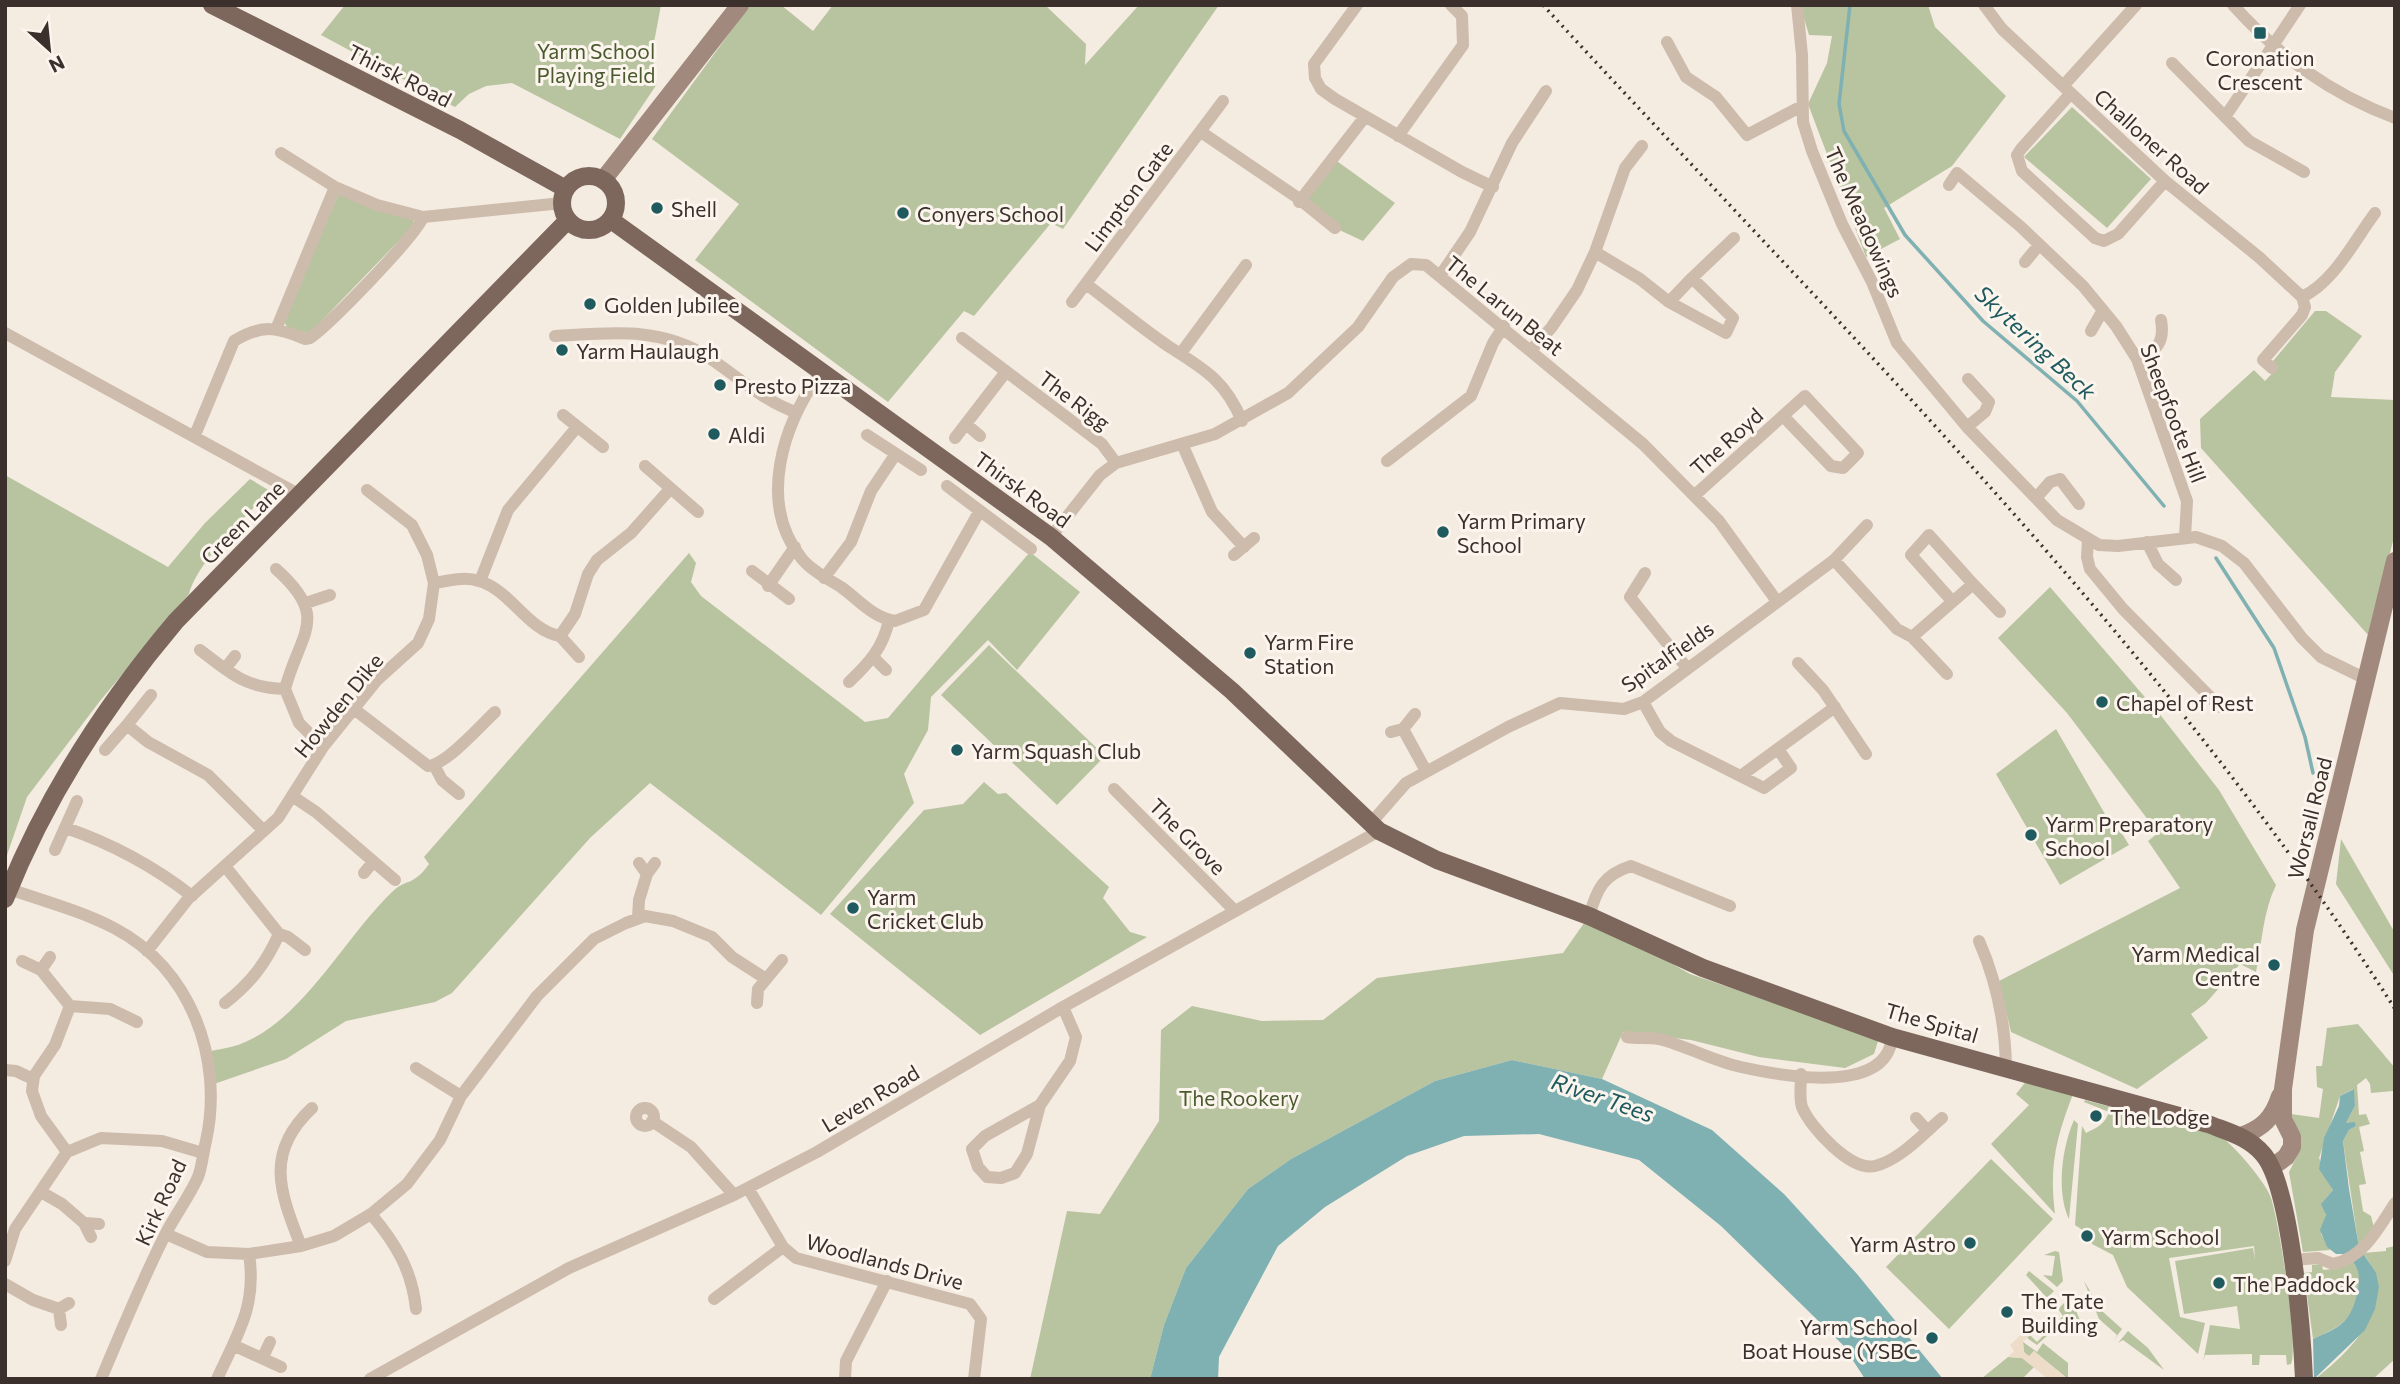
<svg xmlns="http://www.w3.org/2000/svg" width="2400" height="1384" viewBox="0 0 2400 1384" font-family="Commissioner,sans-serif">
<style>
.green{fill:#b8c4a0}
.plaza{fill:#ecdcc8}
.water{fill:#7fb0b2}
.lines{fill:none;stroke-linecap:round;stroke-linejoin:round}
.stream{stroke:#7fb0b2;stroke-width:3.5}
.street{stroke:#cdbbac;stroke-width:12}
.secondary{stroke:#a18a7d;stroke-width:18}
.primary{stroke:#7d675c;stroke-width:18}
.rail{stroke:#3b302b;stroke-width:3.5;stroke-dasharray:2 5;stroke-linecap:butt}
.poi-dot{fill:#1f5a5e;stroke:#fbf5ee;stroke-width:2.5}
.labels{text-anchor:middle;dominant-baseline:central;stroke-width:6;stroke-linejoin:round;paint-order:stroke}
.park-label{font-size:21px;fill:#4a5a2e;stroke:#fbf5ee}
.poi-label{font-size:21px;fill:#3b302b;stroke:#fbf5ee;text-anchor:start}
.street-label{font-size:21px;fill:#3b302b;stroke:#fbf5ee}
.water-label{font-size:23px;font-style:italic;fill:#1f5a5e;stroke:#fbf5ee}
</style>
<rect width="100%" height="100%" fill="#f4ebe1"/>
<path class="green" d="M345,5H661L652,53L657,84L620,139L512,83L486,86L469,94L455,107L321,35Z
M750,5H781L813,31L833,5H1045L1086,44L1085,65L1139,5H1219L1063,229L1051,223L974,316L964,311L888,402L695,260L739,204L652,139Z
M1800,5H1928L1935,27L2006,96L1952,166L1884,208L1900,239L1866,257L1808,104L1827,63L1832,36L1809,35Z
M2072,107L2151,179L2107,228L2024,157Z
M1334,159L1395,203L1363,241L1335,228L1299,202Z
M338,195H345L413,220L414,225L309,334L287,327L284,321Z
M2315,311H2326L2362,336L2335,372L2331,397L2395,400V533L2369,636L2201,448L2200,419L2254,370L2265,381L2278,367L2273,361Z
M5,475L168,567L205,523L250,479L270,491C247,515 197,562 189,594L100,701L27,797L5,861Z
M1030,552L1080,592L1017,670L988,640L931,697L928,730L904,774L914,803L821,915L650,783L590,838L452,993L435,1002L346,1021L286,1059L211,1085L207,1052C218,1049 232,1048 243,1043C304,1018 345,937 392,892C406,878 413,887 429,864L424,857L689,553L696,563L691,582L701,596L865,722L888,718Z
M2050,587L2162,717L2219,790L2276,885C2263,912 2262,942 2256,972L2240,964L2206,1003L2191,1014L2208,1038L2137,1089L2011,1032L1999,981L2180,888L2148,841L2158,833L2067,713L1998,638Z
M989,645L1105,756L1057,805L941,695Z
M2056,729L2109,821L2113,819L2129,845L2060,885L1996,774Z
M984,782L998,794L1006,793L1109,887L1103,898L1130,932L1147,937L980,1035L830,914L924,810L963,804Z
M2341,839L2395,933V977L2336,884Z
M1589,916L1690,974L1879,1038L1874,1054L1845,1068L1759,1057L1691,1040L1623,1032L1602,1079L1512,1060L1435,1081L1291,1159L1248,1189L1186,1268L1164,1325L1150,1379H1030L1067,1211L1100,1214L1159,1121L1161,1030L1192,1006L1262,1021L1323,1020L1377,978L1563,953Z
M2358,1024L2395,1068V1112L2393,1091L2371,1093L2370,1084L2366,1078L2357,1085L2359,1115L2366,1114L2370,1124L2359,1127L2364,1151L2360,1152L2366,1184L2359,1185L2363,1211L2371,1216L2374,1228L2359,1248L2343,1141L2349,1130L2356,1126L2355,1123H2346L2355,1106L2353,1089L2340,1096L2319,1158L2333,1190L2323,1202L2326,1216L2321,1234L2330,1250L2303,1252L2289,1172L2299,1152L2301,1139L2291,1114L2319,1118L2323,1089L2317,1087L2316,1066H2322L2327,1028Z
M2028,1079L2073,1094C2056,1138 2049,1166 2055,1214L1991,1144L2029,1105L2016,1094Z
M2085,1100L2219,1136C2232,1142 2267,1184 2271,1198C2279,1222 2299,1345 2291,1364L2287,1365L2286,1355H2260L2259,1365H2252V1354L2205,1355L2203,1362L2210,1325L2240,1329L2237,1306L2184,1314L2175,1261L2253,1248L2255,1260L2254,1246L2169,1258L2180,1317L2205,1323L2198,1354L2127,1287L2113,1255L2092,1244L2090,1235L2075,1225L2082,1126L2086,1133C2098,1127 2105,1124 2109,1112L2084,1102Z
M2074,1120L2078,1124L2069,1219C2056,1192 2062,1147 2074,1120Z
M1991,1159L2053,1219L1949,1329L1886,1267Z
M2395,1246V1359L2373,1379H2315C2353,1350 2400,1301 2363,1253L2386,1251V1248Z
M2055,1251L2059,1252L2063,1281L2057,1287L2043,1275L2052,1276L2055,1256L2044,1255Z
M2352,1260L2362,1277C2351,1318 2353,1321 2313,1339L2304,1273L2312,1272V1265L2322,1264L2323,1270L2340,1268Z
M2029,1271L2054,1291L2047,1298L2026,1275Z
M2084,1281L2102,1311L2122,1329L2114,1340L2117,1335L2099,1319Z
M2067,1300L2073,1304L2083,1327L2076,1336L2060,1324L2037,1345L2027,1338L2030,1335L2037,1342L2063,1316L2058,1309Z
M2128,1331L2148,1348L2164,1370L2123,1340L2118,1343Z
M2023,1342L2037,1352L2043,1343L2068,1363V1379L2034,1351L2029,1357L2024,1352Z
M2008,1357L2022,1358L2034,1367L2022,1379H1981Z"/>
<path class="plaza" d="M2025,1331L2029,1335L2023,1342L2024,1352L2029,1356L2034,1351L2067,1379H2048L2022,1358L2008,1357L2014,1351L2010,1345Z"/>
<path class="water" d="M1512,1060L1602,1079L1712,1130L1784,1194L1857,1274L1943,1379H1865L1843,1345L1721,1226L1639,1160L1539,1134L1464,1136L1407,1156L1325,1207L1278,1246L1219,1357L1218,1379H1150L1164,1325L1186,1268L1248,1189L1291,1159L1435,1081Z
M2354,1089L2355,1106L2346,1123L2355,1122L2356,1126L2349,1130L2343,1141L2349,1189L2359,1247L2376,1273L2379,1287L2375,1309L2365,1330L2314,1379L2313,1339C2339,1327 2350,1324 2357,1294C2361,1275 2360,1270 2347,1254H2336L2327,1247L2320,1230L2326,1215L2321,1204L2333,1190L2319,1169L2324,1138L2339,1106L2340,1096Z"/>
<g class="lines">
<path class="stream" d="M1850,5L1839,104L1844,131L1905,235L1983,321L2077,401L2164,506
M2216,558L2274,648L2305,737L2313,773"/>
<path class="street" d="M1357,5L1314,64L1315,78L1321,89L1335,99L1462,172L1493,187
M1797,5L1802,55L1803,122L1812,151L1842,224L1872,282L1897,343L1967,427L2057,520L2099,545L2118,546L2196,537L2222,546L2244,563L2302,638L2321,657L2366,679
M1984,5L2002,29L2165,181L2260,258L2302,297
M2233,5C2280,57 2329,93 2395,118
M1667,42L1686,77L1716,97L1747,135L1802,106
M2172,63L2249,141L2304,172
M2064,85L2136,5
M2071,93L2021,149L2017,155L2022,171L2095,238L2104,241L2118,234L2165,181
M2225,117L2300,5
M1201,132L1298,198L1335,228
M1398,136L1463,45L1462,16L1451,5
M281,153L335,187
M1949,185L1957,173L2021,227L2083,286L2116,326L2137,359L2187,501L2185,537
M1299,202L1364,118
M423,217L562,203
M1595,252L1640,279L1669,302L1726,333L1733,318L1692,278L1669,302
M2025,262L2039,245
M1440,276L1470,232L1512,143L1546,91
M1692,278L1734,238
M1086,284C1113,304 1140,327 1168,346C1204,369 1225,380 1242,421
M1072,302L1223,101
M2091,331L2103,310
M5,333L300,495
M555,336C610,333 660,326 708,357C737,376 762,400 795,412
M962,338L1102,444L1116,463
M1531,350L1551,328L1577,290L1595,252L1625,168L1642,146
M1181,353L1246,265
M2137,359C2157,350 2165,343 2161,320
M2272,368L2263,360L2302,315L2305,307L2302,297C2334,282 2354,241 2375,213
M820,373C784,424 756,502 802,559C812,571 828,579 841,587C858,599 873,618 895,621L924,610L979,512
M563,415L603,447
M966,424L980,436
M1967,427L1985,412L1989,402L1968,379
M195,435L234,341C262,324 277,327 305,339L310,338C330,324 415,237 423,217L377,205L335,187L277,327
M867,435L921,470
M955,438L1005,373
M1183,446L1212,512L1244,547
M1387,461L1471,396L1493,343L1504,326
M645,466L698,512
M947,486L1031,549
M1695,495L1805,396L1858,453L1843,468L1831,466L1784,417
M2036,498L2050,482L2060,479L2079,504
M1051,537L1100,475L1116,463L1215,434L1288,393L1358,327L1393,277L1411,264L1426,265L1643,444L1719,521L1776,600
M2088,540L2087,557L2090,569L2123,609L2220,707
M2147,542L2158,564L2176,580
M1234,555L1254,538
M1834,560L1897,629L1912,637L1973,584L1929,535L1911,555L1952,601
M276,569C331,618 300,632 285,689L299,723L323,747
M752,571L789,599
M1645,573L1630,597L1687,668
M824,578L851,542L871,491L895,455
M480,581L508,510L577,427
M434,583C448,581 465,576 479,581C511,590 527,630 560,636L575,614L588,574L597,560L631,533L670,489
M1973,584L2000,612
M768,586L795,547
M306,603L330,595
M560,636L579,657
M1912,637L1947,674
M200,650C230,673 245,688 285,689
M874,658L886,670
M1798,663L1823,690L1866,754
M225,669L235,656
M849,682C869,663 883,648 889,620
M151,695L127,725L148,742L208,775L263,830
M1643,702L1660,732L1671,741L1764,788L1791,768L1778,749
M354,709L428,766C446,765 481,725 495,712
M1403,729L1426,771
M1391,732L1403,729L1415,714
M105,750L127,725
M434,765L442,780L459,794
M1742,775L1835,707
M1114,789L1234,910
M292,796L316,812L395,880
M1370,824L1406,783L1508,727L1560,703L1624,709L1643,702L1834,560L1867,525
M66,828C113,844 152,865 192,896
M55,850L77,801
M639,863L647,874L655,863
M364,873L373,862
M9,889C44,901 81,911 114,928C191,968 224,1059 206,1141C203,1153 202,1167 198,1177C189,1197 176,1214 166,1233C142,1280 122,1330 101,1379
M1589,916C1597,889 1603,875 1631,866L1730,906
M638,918L639,900L647,874
M279,934L288,937L305,950
M1979,941C1997,982 2005,1021 2006,1066
M147,951L188,899L278,818L323,747L377,680L418,643L429,619L434,583L427,555L412,525L367,490
M22,961L41,970L70,1006L55,1045L34,1076L32,1091L41,1116L67,1152
M41,970L50,957
M225,1003C250,984 266,963 279,934L225,866
M757,1003L758,989L782,960
M70,1006L110,1009L137,1022
M1627,1037C1637,1039 1649,1037 1659,1039C1687,1046 1713,1061 1741,1067C1781,1076 1887,1096 1892,1037
M416,1068L461,1096
M5,1070L16,1071L33,1079
M1801,1074C1801,1084 1799,1098 1802,1107C1810,1127 1851,1172 1875,1166C1900,1160 1923,1134 1942,1118
M1040,1105L985,1136L972,1149L978,1167L987,1177L1001,1178L1015,1173L1027,1154L1040,1105L1070,1061L1076,1037L1063,1007
M636 1117a9 9 0 1 1 18 0a9 9 0 1 1-18 0Z
M1916,1118L1927,1130
M652,1121L691,1147L734,1195
M748,1188L783,1247L796,1258L970,1304L981,1319L974,1379
M41,1192L62,1204L84,1223
M371,1214C396,1244 412,1270 416,1309
M166,1234L207,1252L249,1254L301,1246L334,1236L371,1214L407,1184L440,1140L461,1096L537,996L594,939L626,923L645,916L673,921L712,937L732,957L766,979
M91,1237L84,1223L99,1224
M301,1246C280,1192 264,1153 312,1108
M2292,1260L2318,1258L2333,1264C2364,1258 2379,1227 2395,1203
M5,1261L15,1229L67,1152L101,1138L162,1141L203,1153
M5,1284L33,1300L59,1309
M714,1299L783,1247
M61,1325L59,1309L69,1303
M233,1345L281,1367
M263,1357L270,1342
M217,1379C238,1333 257,1306 249,1254
M370,1379L569,1268L734,1195L817,1152L1063,1007L1379,831
M845,1379L846,1361L887,1281"/>
<path class="secondary" d="M603,180L740,5
M2241,1136C2263,1128 2273,1118 2280,1096
M2272,1167L2286,1157L2292,1147V1137L2283,1119V1089L2305,930L2395,561"/>
<path class="primary" d="M212,5L460,130L566,189
M562 203a27 27 0 1 1 54 0a27 27 0 1 1-54 0Z
M611,220L1051,537L1232,691L1379,831L1437,860L1589,916L1703,968L1892,1037L2208,1124C2228,1132 2249,1137 2263,1154C2291,1186 2302,1333 2304,1379
M5,899C46,796 105,705 176,621L568,220"/>
<path class="rail" d="M1543,5C1840,328 2158,637 2395,1009"/>
</g>
<g class="poi-dot">
<rect x="2253" y="26" width="14" height="14" rx="3.5"/>
<circle cx="657" cy="208" r="7"/>
<circle cx="903" cy="213" r="7"/>
<circle cx="590" cy="304" r="7"/>
<circle cx="562" cy="350" r="7"/>
<circle cx="720" cy="385" r="7"/>
<circle cx="714" cy="434" r="7"/>
<circle cx="1443" cy="532" r="7"/>
<circle cx="1250" cy="653" r="7"/>
<circle cx="2102" cy="702" r="7"/>
<circle cx="957" cy="750" r="7"/>
<circle cx="2031" cy="835" r="7"/>
<circle cx="853" cy="908" r="7"/>
<circle cx="2274" cy="965" r="7"/>
<circle cx="2096" cy="1116" r="7"/>
<circle cx="2087" cy="1236" r="7"/>
<circle cx="1970" cy="1243" r="7"/>
<circle cx="2219" cy="1283" r="7"/>
<circle cx="2007" cy="1312" r="7"/>
<circle cx="1932" cy="1338" r="7"/>
</g>
<g class="labels">
<g class="park-label">
<text x="596" y="50">Yarm School<tspan x="596" dy="24">Playing Field</tspan></text>
<text x="1239" y="1097">The Rookery</text>
</g>
<g class="poi-label">
<text x="2260" y="57" text-anchor="middle">Coronation<tspan x="2260" dy="24">Crescent</tspan></text>
<text x="671" y="208">Shell</text>
<text x="917" y="213">Conyers School</text>
<text x="604" y="304">Golden Jubilee</text>
<text x="576" y="350">Yarm Haulaugh</text>
<text x="734" y="385">Presto Pizza</text>
<text x="728" y="434">Aldi</text>
<text x="1457" y="520">Yarm Primary<tspan x="1457" dy="24">School</tspan></text>
<text x="1264" y="641">Yarm Fire<tspan x="1264" dy="24">Station</tspan></text>
<text x="2116" y="702">Chapel of Rest</text>
<text x="971" y="750">Yarm Squash Club</text>
<text x="2045" y="823">Yarm Preparatory<tspan x="2045" dy="24">School</tspan></text>
<text x="867" y="896">Yarm<tspan x="867" dy="24">Cricket Club</tspan></text>
<text x="2260" y="953" text-anchor="end">Yarm Medical<tspan x="2260" dy="24">Centre</tspan></text>
<text x="2110" y="1116">The Lodge</text>
<text x="2101" y="1236">Yarm School</text>
<text x="1956" y="1243" text-anchor="end">Yarm Astro</text>
<text x="2233" y="1283">The Paddock</text>
<text x="2021" y="1300">The Tate<tspan x="2021" dy="24">Building</tspan></text>
<text x="1918" y="1326" text-anchor="end">Yarm School<tspan x="1918" dy="24">Boat House (YSBC</tspan></text>
</g>
<g class="street-label">
<text transform="translate(400 75) rotate(27)">Thirsk Road</text>
<text transform="translate(2152 141) rotate(42)">Challoner Road</text>
<text transform="translate(1128 196) rotate(-53)">Limpton Gate</text>
<text transform="translate(1865 222) rotate(66)">The Meadowings</text>
<text transform="translate(1505 305) rotate(39)">The Larun Beat</text>
<text transform="translate(1075 400) rotate(37)">The Rigg</text>
<text transform="translate(2174 413) rotate(69)">Sheepfoote Hill</text>
<text transform="translate(1726 441) rotate(-42)">The Royd</text>
<text transform="translate(1023 489) rotate(36)">Thirsk Road</text>
<text transform="translate(242 522) rotate(-45)">Green Lane</text>
<text transform="translate(1667 656) rotate(-35)">Spitalfields</text>
<text transform="translate(338 705) rotate(-51)">Howden Dike</text>
<text transform="translate(2309 818) rotate(-76)">Worsall Road</text>
<text transform="translate(1188 836) rotate(45)">The Grove</text>
<text transform="translate(1932 1022) rotate(16)">The Spital</text>
<text transform="translate(870 1098) rotate(-31)">Leven Road</text>
<text transform="translate(160 1202) rotate(-65)">Kirk Road</text>
<text transform="translate(885 1261) rotate(15)">Woodlands Drive</text>
</g>
<g class="water-label">
<text transform="translate(2036 342) rotate(43)">Skytering Beck</text>
<text transform="translate(1603 1097) rotate(19)">River Tees</text>
</g>
</g>
<rect width="2400" height="1384" fill="none" stroke="#3b302b" stroke-width="14"/>
<g transform="translate(49 49) rotate(153)" stroke="#fbf5ee" stroke-width="5" paint-order="stroke">
<path d="M0-5L12 26L0 18L-12 26Z" fill="#3b302b"/>
<text y="-10" font-size="19" font-weight="bold" text-anchor="middle" fill="#3b302b">N</text>
</g>
</svg>
